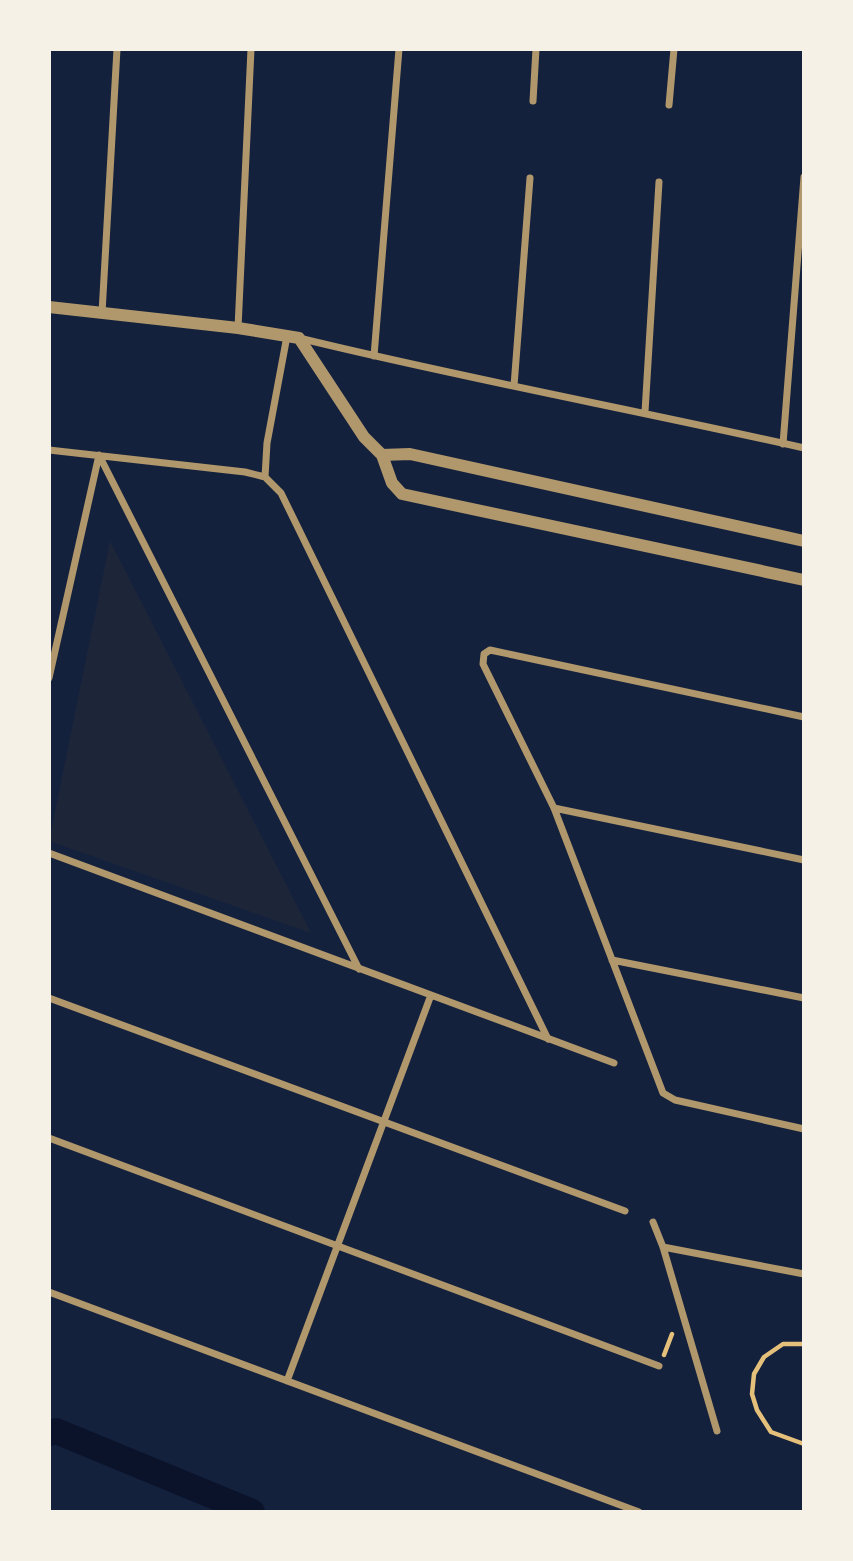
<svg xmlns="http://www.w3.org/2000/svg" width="853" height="1561" viewBox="0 0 853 1561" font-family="'IBM Plex Serif',serif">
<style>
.green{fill:#1d2539}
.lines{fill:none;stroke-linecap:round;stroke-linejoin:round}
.canal{stroke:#0b132b;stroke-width:26}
.path{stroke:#e5c07b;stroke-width:4.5}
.minor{stroke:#b1986c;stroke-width:7}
.tertiary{stroke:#b1986c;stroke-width:12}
</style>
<rect width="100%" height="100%" fill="#14213d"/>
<path class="green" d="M110,541L311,933L49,841Z"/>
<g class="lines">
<path class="canal" d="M49,1433L56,1431L252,1512"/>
<path class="path" d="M804,1344H783L764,1357L754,1374L752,1394L757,1410L771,1432L804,1444
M664,1355L672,1334"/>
<path class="minor" d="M533,101L536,49
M669,105L674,49
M102,313L117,49
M238,328L251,49
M299,338C467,379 636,410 804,448
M374,356L399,49
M514,386L530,178
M645,412L659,182
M783,444L804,177
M49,450L245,472L265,477L281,493L548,1039
M265,477L267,443L287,336
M49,678L99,455L359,969
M804,717L490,650L484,654L483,664L554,808L663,1093L675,1100L804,1129
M554,808L804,860
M49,853L614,1063
M612,960L804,998
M49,998L625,1211
M49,1138L659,1366
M653,1222L663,1247L717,1431
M663,1247L804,1274
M49,1292L639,1512
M287,1381L431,995"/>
<path class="tertiary" d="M49,307L238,328L299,338L364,437L382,455L392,483L402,494L804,580
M382,455L410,454L804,541"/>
</g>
<rect width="853" height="1561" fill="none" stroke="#f6f1e7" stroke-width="102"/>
</svg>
